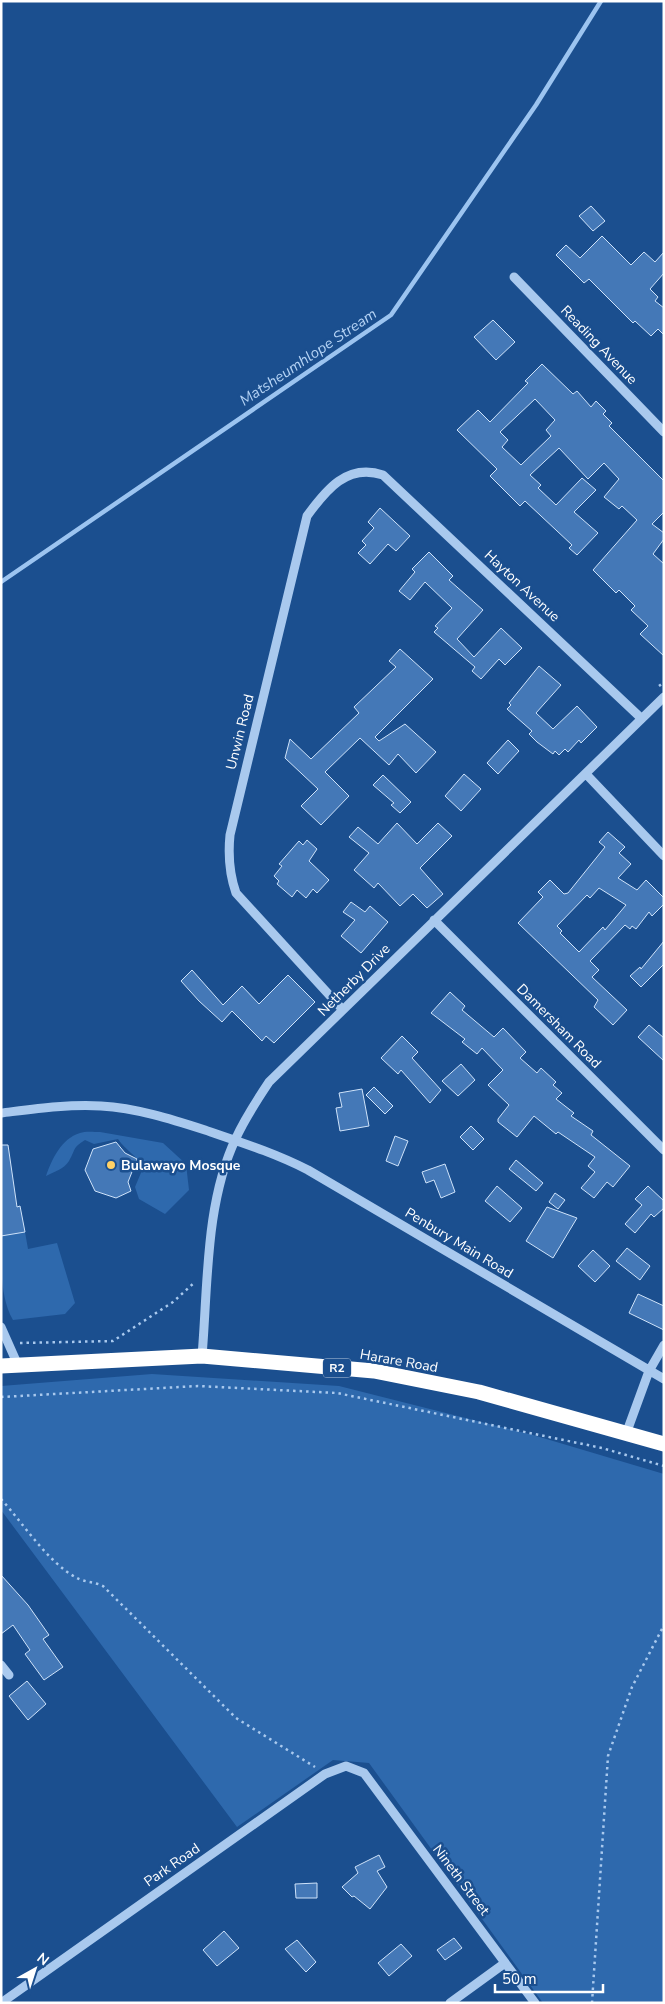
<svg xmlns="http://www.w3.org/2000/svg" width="665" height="2004" viewBox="0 0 665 2004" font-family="'Nunito Sans',sans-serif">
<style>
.green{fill:#2e69ad}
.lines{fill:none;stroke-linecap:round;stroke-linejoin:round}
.stream{stroke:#9cc4f0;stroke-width:4.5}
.building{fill:#4478b7;stroke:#cfe3fa;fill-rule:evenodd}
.path{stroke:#a9c9ee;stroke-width:2.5;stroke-dasharray:2.5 4;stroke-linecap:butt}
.minor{stroke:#a9c9ee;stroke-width:9}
.highway{stroke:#fff;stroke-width:15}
.poi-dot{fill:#ffd166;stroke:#1b4f8f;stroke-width:2}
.labels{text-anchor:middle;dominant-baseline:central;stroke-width:5;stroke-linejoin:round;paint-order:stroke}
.shield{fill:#1b4f8f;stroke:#bbcadd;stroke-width:1}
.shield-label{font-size:12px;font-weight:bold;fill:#fff}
.street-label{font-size:14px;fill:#fff;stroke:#1b4f8f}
.poi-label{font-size:14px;font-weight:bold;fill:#fff;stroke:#1b4f8f;text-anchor:start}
.water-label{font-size:15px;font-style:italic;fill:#b5d3f5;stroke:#1b4f8f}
</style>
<rect width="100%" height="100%" fill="#1b4f8f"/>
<path class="green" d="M100,1132L163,1143L186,1164L189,1190L165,1214L139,1199L135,1187L143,1168C137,1155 126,1151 118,1139L94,1144L85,1140C72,1148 76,1149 69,1161C64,1169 54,1172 46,1176C52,1159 61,1139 80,1133C85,1131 94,1132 100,1132Z
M25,1232L28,1249L57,1243L75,1303L65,1314L13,1320C0,1298 1,1264 1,1236Z
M152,1374L339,1386L533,1435L664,1474V2003H543L369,1763L333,1760L237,1827L1,1510V1386Z"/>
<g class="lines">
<path class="stream" d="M1,582L391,315L536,105L601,1"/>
</g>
<path class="building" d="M591,206L605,221L593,231L579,216Z
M602,236L631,265L644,252L655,262L664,252V273L650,289L658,297L655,301L664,308V335L658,329L651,336L635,321L633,323L589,279L584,283L556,255L566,245L580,258Z
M493,320L515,342L496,360L474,337Z
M542,364L573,394L577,391L591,407L596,401L606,411L603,414L612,423L609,426L664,481V512L652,524L664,533V539L653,554L664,564V656L640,634L648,626L631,610L635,606L619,590L616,593L593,570L637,520L622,506L619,509L604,497L619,479L604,463L588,479L559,448L530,475L541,485L538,488L556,505L582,478L596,490L574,512L598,533L577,555L569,548L572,545L525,501L520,506L490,476L497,469L457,430L478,410L490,422L528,383L525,381ZM535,399L555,420L546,430L551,436L521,465L502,447L508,440L500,432Z
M380,508L410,536L396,551L388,544L370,564L358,553L366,545L362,541L374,528L368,522Z
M429,552L453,576L449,580L483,610L457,639L474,657L501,628L522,648L505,665L499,659L481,679L472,671L475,667L434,632L438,628L435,626L452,608L425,582L410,600L399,591L415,572L412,569Z
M400,649L433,679L375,737L379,741L405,724L436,752L416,773L398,754L389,765L360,738L325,772L349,796L321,825L301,806L318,789L285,758L290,739L311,759L359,713L354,707L396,667L389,661Z
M539,666L561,685L536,713L553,729L577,706L597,727L581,743L579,740L568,752L565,749L559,755L555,751L553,754L537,742L529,734L532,731L507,709L511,705L509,703Z
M508,740L519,751L498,774L487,763Z
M464,774L481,789L461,811L445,796Z
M383,775L411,802L400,813L391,805L394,803L373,785Z
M397,823L417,844L438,823L452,836L420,868L443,894L427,908L413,894L400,906L378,883L374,888L354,870L369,853L349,837L358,827L378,844Z
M608,832L625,847L619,853L631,864L618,878L637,890L646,880L664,898V904L652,916L649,912L636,929L632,926L630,929L625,925L590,961L599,970L592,977L627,1010L613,1025L594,1007L598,1000L518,923L543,897L538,892L550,880L564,894L568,893L605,847L599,842ZM599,888L626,905L605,930L603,927L579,952L560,933L562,931L557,926L587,895L590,898Z
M307,840L317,849L309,861L329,880L317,893L313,889L306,898L297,890L292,897L277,884L279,881L274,876L282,866L279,864L299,841L303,845Z
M351,902L365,912L370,906L388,922L361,953L341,936L355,920L343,912Z
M664,941V964L641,987L630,976L640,967L641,969Z
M192,970L223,1005L242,986L259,1004L288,975L315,1002L274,1043L266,1036L262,1041L232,1011L222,1022L199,1001L181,981Z
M450,992L465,1006L462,1010L494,1037L503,1028L526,1052L520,1058L537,1073L541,1068L556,1082L553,1085L562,1093L556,1099L574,1113L571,1116L593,1131L591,1135L630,1166L613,1187L607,1182L594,1198L581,1188L595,1172L588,1166L595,1157L558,1132L556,1134L534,1116L517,1137L498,1122V1119L509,1105L488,1085L503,1070L482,1048L477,1054L462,1042L465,1039L431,1013Z
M649,1025L664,1038V1061L638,1037Z
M402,1036L418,1052L412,1058L441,1090L430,1103L401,1070L398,1074L381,1058Z
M461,1064L475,1080L458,1096L442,1081Z
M374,1087L393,1106L385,1114L366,1095Z
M362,1089L369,1126L340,1131L336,1108L342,1107L339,1093Z
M471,1126L484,1139L473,1150L460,1137Z
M395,1136L408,1141L398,1166L386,1161Z
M116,1142L125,1153L137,1159L128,1182L131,1191L116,1198L95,1191L85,1170L93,1149Z
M1,1145H8L17,1207L20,1206L25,1232L1,1236Z
M516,1160L543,1183L536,1191L509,1169Z
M445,1164L455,1192L441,1198L434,1180L426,1183L422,1172Z
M497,1186L522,1208L510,1222L485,1201Z
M648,1186L664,1201V1208L654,1217L651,1214L635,1233L625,1224L642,1205L635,1199Z
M555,1193L565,1200L558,1209L549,1202Z
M547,1207L577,1218L553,1258L526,1241Z
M627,1248L650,1266L640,1280L616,1261Z
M593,1250L610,1266L595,1282L578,1266Z
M638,1294L664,1306V1330L629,1313Z
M1,1575L28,1605L49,1635L43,1639L63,1667L44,1680L25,1654L30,1650L13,1625L1,1634Z
M27,1681L46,1704L28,1720L9,1696Z
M379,1855L385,1867L377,1871L387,1887L370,1909L354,1896L352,1897L342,1887L358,1873L355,1867Z
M317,1883V1898H296L295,1884Z
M224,1931L239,1948L217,1966L203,1950Z
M454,1938L462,1948L445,1960L437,1950Z
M297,1940L316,1962L306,1972L285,1949Z
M401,1944L412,1956L389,1976L378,1963Z"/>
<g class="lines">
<path class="path" d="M659,686L664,682
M20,1343L113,1341L173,1302L195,1282
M1,1397L198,1386L337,1393L602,1448L664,1466
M1,1499C23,1523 48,1563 77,1578C84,1582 95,1582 103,1586L236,1718L315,1767
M592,2003L608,1756L632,1687L664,1625"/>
<path class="minor" d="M514,277L664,432
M586,774L664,856
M434,920L664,1150
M343,1010L236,893C229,873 228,855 230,835L307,516C326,490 347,463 383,475L641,718
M1,1113C34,1109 68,1104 101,1106C136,1108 171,1119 205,1130C240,1142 275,1153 308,1170L664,1379
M1,1327L17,1363
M202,1356C208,1286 205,1203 236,1138C245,1118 257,1100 269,1082L664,697
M626,1434L649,1371L664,1345
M1,1665L9,1675
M1,2003L325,1774L346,1766L364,1773L535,2003
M450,2003L505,1963"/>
<path class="highway" d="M1,1366L202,1356L374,1371L479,1392L664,1444"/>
</g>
<circle class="poi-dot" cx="111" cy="1165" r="5"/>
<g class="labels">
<rect class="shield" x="323" y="1358.5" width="28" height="19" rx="4"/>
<g class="shield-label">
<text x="337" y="1368">R2</text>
</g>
<g class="street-label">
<text transform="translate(599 345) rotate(46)">Reading Avenue</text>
<text transform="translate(522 586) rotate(43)">Hayton Avenue</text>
<text transform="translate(240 732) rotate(-76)">Unwin Road</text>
<text transform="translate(354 980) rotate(-45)">Netherby Drive</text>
<text transform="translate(559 1026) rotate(45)">Damersham Road</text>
<text transform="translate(459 1243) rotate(31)">Penbury Main Road</text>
<text transform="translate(399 1361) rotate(10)">Harare Road</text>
<text transform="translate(172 1865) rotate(-35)">Park Road</text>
<text transform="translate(461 1880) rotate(53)">Nineth Street</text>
</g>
<g class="poi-label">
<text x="121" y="1165">Bulawayo Mosque</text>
</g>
<g class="water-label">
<text transform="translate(308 357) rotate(-34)">Matsheumhlope Stream</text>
</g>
</g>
<rect width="665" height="2004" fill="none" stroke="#ffffff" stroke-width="5"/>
<g transform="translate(35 1969) rotate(39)" stroke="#1b4f8f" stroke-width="4" paint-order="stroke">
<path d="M0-4L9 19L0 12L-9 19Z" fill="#ffffff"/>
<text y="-8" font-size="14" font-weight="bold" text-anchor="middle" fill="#ffffff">N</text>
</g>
<path d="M495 1984v8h108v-8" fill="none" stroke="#ffffff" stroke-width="2.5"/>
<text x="502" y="1984" font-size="15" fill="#ffffff" stroke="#1b4f8f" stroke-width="4" paint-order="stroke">50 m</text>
</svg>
